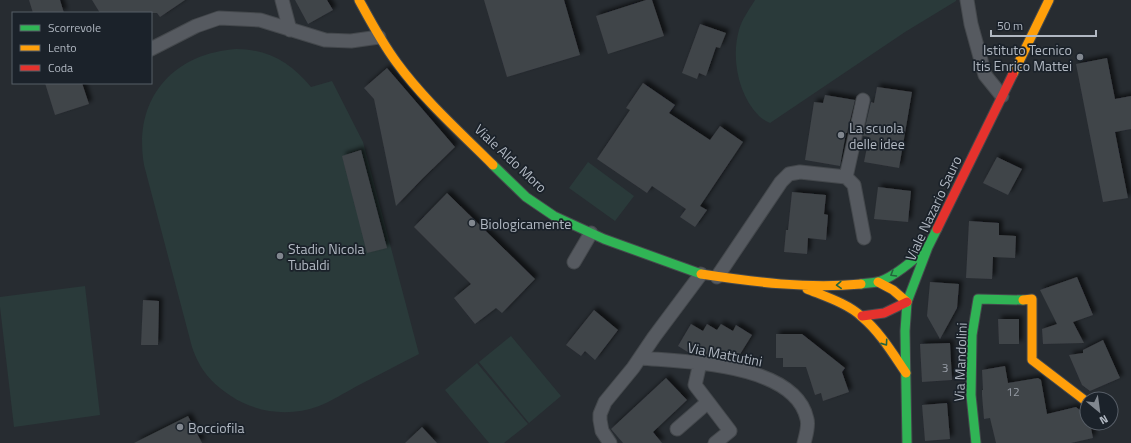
<svg xmlns="http://www.w3.org/2000/svg" width="1131" height="443" viewBox="0 0 1131 443" font-family="'Titillium Web',sans-serif">
<style>
.green{fill:#2a3a3a}
.building{fill:#404449;filter:url(#shadow)}
.lines{fill:none;stroke-linecap:round;stroke-linejoin:round}
.street-casing{stroke:#44484c;stroke-width:15}
.fast-casing{stroke:#44484c;stroke-width:11}
.slow-casing{stroke:#44484c;stroke-width:11}
.jam-casing{stroke:#44484c;stroke-width:11}
.street{stroke:#565a60;stroke-width:13}
.fast{stroke:#30b455;stroke-width:9}
.slow{stroke:#ff9f0a;stroke-width:9}
.jam{stroke:#e5322d;stroke-width:9}
.oneway{stroke:#24643d}
.poi-dot{fill:#81878f;stroke:#1b222a;stroke-width:1.5}
.labels{text-anchor:middle;dominant-baseline:central;stroke-width:3.5;stroke-linejoin:round;paint-order:stroke}
.number-label{font-size:12px;fill:#959ba4}
.poi-label{font-size:14px;fill:#b1b8c2;stroke:#1b222a;text-anchor:start}
.street-label{font-size:14px;fill:#b1b8c2;stroke:#1b222a}
</style>
<defs>
<filter id="shadow"><feDropShadow dx="3.5" dy="-3.5" stdDeviation="2" flood-color="#0009"/></filter>
</defs>
<rect width="100%" height="100%" fill="#272c31"/>
<path class="green" d="M755,0H956V1L905,32L770,123C766,121 762,119 759,116C738,95 731,58 739,30C742,19 749,10 755,0Z
M236,49C268,49 291,63 311,87L332,81L363,142L419,354C398,365 378,375 357,386C344,393 332,401 319,406C290,417 256,413 231,396C211,383 200,370 192,347L144,165C133,100 171,54 236,49Z
M588,162L634,196L615,221L569,188Z
M85,286L100,415L14,427L0,307V297Z
M511,336L561,396L529,423L479,362Z
M477,363L528,424L504,443H489L445,390Z"/>
<path class="building" d="M29,0H60L64,13H33Z
M92,0H185L160,17L157,13H100Z
M295,0H327L333,10L308,24Z
M484,0H564L580,55L507,77Z
M646,0H652L664,36L608,54L596,16Z
M700,24L726,33L720,48L716,47L706,76L699,73L697,79L682,73Z
M1107,58L1115,99L1131,96V129L1115,132L1128,198L1103,202L1076,64Z
M387,68L455,147L423,178L396,206L374,99L364,88Z
M45,83H82L89,104L55,115Z
M643,83L675,105L669,113L710,140L720,126L743,142L700,206L707,210L695,227L680,217L686,209L652,186L647,193L597,159L630,110L626,108Z
M877,87L912,92L899,168L864,162L869,137L863,136L871,102L874,103Z
M825,95L855,100L847,133H846L840,166L805,160L814,102L823,103Z
M361,150L387,248L367,253L342,156Z
M997,157L1022,169L1008,195L983,183Z
M878,187L911,191L908,222L874,219Z
M792,192L826,195L824,214L828,215L826,240L808,238L807,254L784,252L786,230H788Z
M447,193L535,279L502,313L496,308L475,324L454,298L471,284L414,227Z
M969,221L999,223V235L1016,236L1015,258L993,257L992,279L966,278Z
M1077,277L1093,315L1073,322L1084,343L1043,344L1042,329L1057,324L1040,290Z
M930,282L959,284L957,308L940,339L927,316Z
M143,300L159,301L158,345H141Z
M594,310L618,330L595,360L585,351L581,356L566,345Z
M998,319H1019V344H999Z
M691,324L703,331L707,324L717,330L721,324L733,331L736,325L752,335L737,359L726,352L722,358L711,351L708,355L695,348L691,354L678,346Z
M776,334H802L845,368L842,372L849,392L823,401L821,393L815,395L806,367H783V358H776Z
M1103,340L1120,378L1090,391L1082,385L1069,355L1083,353V350Z
M950,343L952,380L922,382L920,344Z
M1005,366L1008,383L1038,378L1041,380L1047,414L1076,407L1081,411L1087,412V423H1090L1093,438L1071,443H996L990,418L984,419L982,395V390H983L982,370Z
M666,378L687,400L653,432L662,443H623L611,429Z
M947,403L950,439L925,441L922,405Z
M188,416L202,443H134Z
M422,427L437,443H405Z"/>
<g class="lines">
<g class="street-casing">
<path id="street" d="M282,0L290,30
M967,0L971,24L985,75L1002,96
M151,49L196,26L219,18L260,20L325,40L351,41L379,37
M846,177L863,100
M574,262L591,233
M717,277L781,182L789,174L800,172L846,177L854,185L864,238
M641,358C685,362 795,363 807,419C809,426 806,435 804,443
M708,402L730,431L715,443
M677,429L708,402L695,385L700,363
M610,443L602,431L600,420V414L605,402L633,368L654,337L701,274"/>
</g>
<g class="fast-casing">
<path id="fast" d="M493,165L526,197L554,216L604,239L701,274
M861,284C866,283 872,283 877,282C892,279 916,258 928,247
M907,443L905,331L907,302L928,247L937,229
M976,443L971,395L972,335L978,299L1023,300"/>
</g>
<g class="slow-casing">
<path id="slow" d="M359,0C371,22 382,43 397,63C424,100 460,132 493,165
M1013,74L1049,0
M701,274C754,282 807,289 861,284
M878,282L893,290L907,302
M807,289C824,296 849,304 862,317C880,332 893,354 906,373
M1023,300L1032,299V360L1087,402"/>
</g>
<g class="jam-casing">
<path id="jam" d="M937,229L1013,74
M862,316L884,313L907,302"/>
</g>
<use href="#street" class="street"/>
<use href="#fast" class="fast"/>
<use href="#slow" class="slow"/>
<use href="#jam" class="jam"/>
</g>
<defs><path id="oneway-chevron" d="M-2-3.5L2.5 0L-2 3.5" fill="none" stroke-width="1.6" stroke-linecap="round" stroke-linejoin="round"/></defs>
<g class="oneway">
<use href="#oneway-chevron" transform="translate(893 274) rotate(149)"/>
<use href="#oneway-chevron" transform="translate(839 285) rotate(177)"/>
<use href="#oneway-chevron" transform="translate(885 343) rotate(55)"/>
</g>
<g class="poi-dot">
<circle cx="1080" cy="57" r="4"/>
<circle cx="841" cy="135" r="4"/>
<circle cx="472" cy="223" r="4"/>
<circle cx="280" cy="256" r="4"/>
<circle cx="180" cy="427" r="4"/>
</g>
<g class="labels">
<g class="number-label">
<text x="945" y="367">3</text>
<text x="1013" y="391">12</text>
</g>
<g class="poi-label">
<text x="1072" y="49" text-anchor="end">Istituto Tecnico<tspan x="1072" dy="16">Itis Enrico Mattei</tspan></text>
<text x="849" y="127">La scuola<tspan x="849" dy="16">delle idee</tspan></text>
<text x="480" y="223">Biologicamente</text>
<text x="288" y="248">Stadio Nicola<tspan x="288" dy="16">Tubaldi</tspan></text>
<text x="188" y="427">Bocciofila</text>
</g>
<g class="street-label">
<text transform="translate(511 158) rotate(43)">Viale Aldo Moro</text>
<text transform="translate(933 208) rotate(-65)">Viale Nazario Sauro</text>
<text transform="translate(725 354) rotate(11)">Via Mattutini</text>
<text transform="translate(960 362) rotate(-88)">Via Mandolini</text>
</g>
</g>
<rect x="12" y="12" width="140" height="72" fill="#1b222a" stroke="#575e67"/>
<rect x="20" y="25" width="20" height="6" fill="#30b455" stroke="#575e67"/>
<text x="48" y="32" font-size="12" fill="#b1b8c2">Scorrevole</text>
<rect x="20" y="45" width="20" height="6" fill="#ff9f0a" stroke="#575e67"/>
<text x="48" y="52" font-size="12" fill="#b1b8c2">Lento</text>
<rect x="20" y="65" width="20" height="6" fill="#e5322d" stroke="#575e67"/>
<text x="48" y="72" font-size="12" fill="#b1b8c2">Coda</text>
<g transform="translate(1099 411) rotate(151)"><circle r="19" fill="#1b222a" stroke="#575e67"/>
<path d="M0-3L7 15L0 10L-7 15Z" fill="#81878f"/>
<text y="-6" font-size="11" font-weight="bold" text-anchor="middle" fill="#b1b8c2">N</text>
</g>
<path d="M991 30v6h105v-6" fill="none" stroke="#b1b8c2" stroke-width="2"/>
<text x="997" y="30" font-size="12" fill="#b1b8c2" stroke="#1b222a" stroke-width="3" paint-order="stroke">50 m</text>
</svg>
